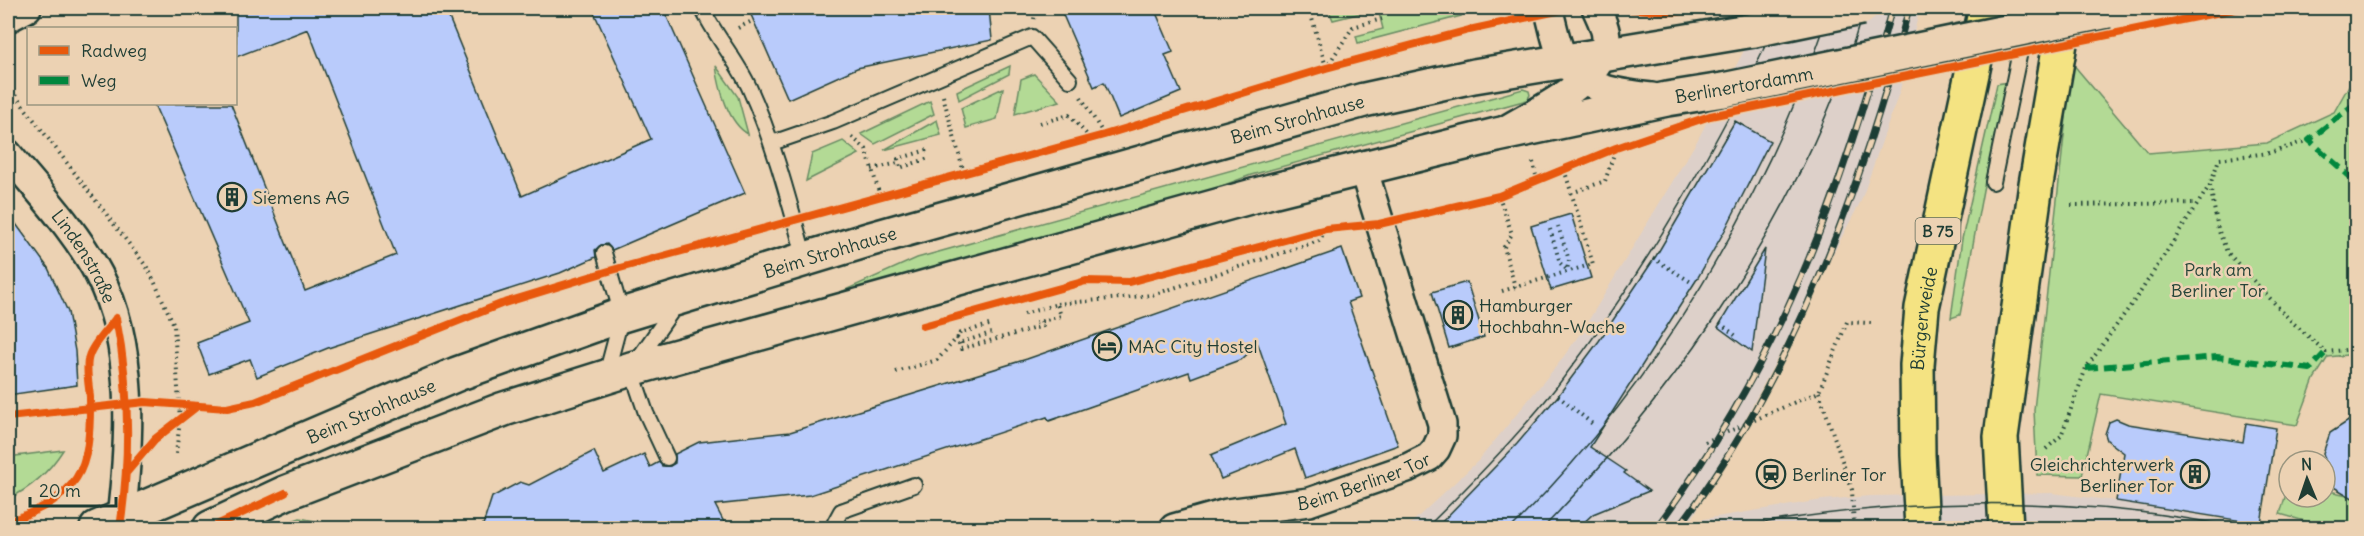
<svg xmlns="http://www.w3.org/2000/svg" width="2364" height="536" viewBox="0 0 2364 536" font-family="Delius,sans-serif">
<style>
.built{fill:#ddd0c9}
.green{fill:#b3da95;stroke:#698c64;stroke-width:1.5}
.building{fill:#b9cbfb;stroke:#1f3d34;stroke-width:1.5}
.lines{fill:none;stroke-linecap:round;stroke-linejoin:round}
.service-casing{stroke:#1f3d34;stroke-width:18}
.minor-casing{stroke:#1f3d34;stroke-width:32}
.secondary-casing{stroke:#1f3d34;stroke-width:38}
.primary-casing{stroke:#1f3d34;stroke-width:38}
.path{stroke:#1f3d34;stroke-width:4;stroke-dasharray:1.5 4.5;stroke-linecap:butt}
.service{stroke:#ecd2b3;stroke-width:14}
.minor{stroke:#ecd2b3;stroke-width:27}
.secondary{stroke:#ecd2b3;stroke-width:33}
.primary{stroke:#f4e382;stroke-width:33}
.tram{stroke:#1f3d34;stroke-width:1.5}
.rail-casing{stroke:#1f3d34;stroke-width:7}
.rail{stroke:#ecd2b3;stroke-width:4.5;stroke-dasharray:14;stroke-linecap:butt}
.secondary-bridge-casing{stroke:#1f3d34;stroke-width:38;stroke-linecap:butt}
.path-bridge{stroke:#1f3d34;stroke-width:4;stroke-dasharray:1.5 4.5;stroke-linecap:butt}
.secondary-bridge{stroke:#ecd2b3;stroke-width:33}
.quiet{stroke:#00873e;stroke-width:6;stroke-dasharray:12 6;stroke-linecap:butt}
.cycleway-casing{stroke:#ecd2b3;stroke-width:11}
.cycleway{stroke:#e8590c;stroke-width:8}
.labels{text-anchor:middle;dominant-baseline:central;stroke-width:5;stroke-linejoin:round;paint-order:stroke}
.shield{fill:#ecd2b3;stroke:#5c6a5a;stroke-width:1.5}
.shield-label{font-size:16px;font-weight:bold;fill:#1f3d34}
.street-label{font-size:18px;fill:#1f3d34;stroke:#ecd2b3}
.poi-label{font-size:18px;fill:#1f3d34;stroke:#ecd2b3;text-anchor:start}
.park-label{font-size:18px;fill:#264539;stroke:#ecd2b3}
</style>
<rect width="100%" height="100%" fill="#ecd2b3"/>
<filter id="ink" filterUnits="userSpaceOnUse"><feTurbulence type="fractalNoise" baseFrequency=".0167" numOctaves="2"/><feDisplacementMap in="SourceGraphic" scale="12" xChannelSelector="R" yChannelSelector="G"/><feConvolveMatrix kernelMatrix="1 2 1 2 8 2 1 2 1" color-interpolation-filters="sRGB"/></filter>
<g filter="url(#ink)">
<path class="built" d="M1766,8H1920L1900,90L1861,201L1691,521L1822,500L1870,496L2052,493L2116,501L2270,528H1406L1478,461L1559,363L1584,328L1697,141Z"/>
<path class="green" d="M1328,8H1453L1461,16L1358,43L1356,36L1383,29L1378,9L1333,20Z
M2072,63L2148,153L2267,143L2334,112L2356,73V354L2328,357L2314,379L2297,425L2101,394L2082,476L2037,475L2034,410Z
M716,66L738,97L748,134C728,123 719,88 716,66Z
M1010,66L1009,74L959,100L957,91Z
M1034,74L1060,101L1015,114L1021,79Z
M2008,82L1983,190L1960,315L1951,318L1962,239L1997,84Z
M1003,88L997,119L966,128L961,108Z
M1523,89L1529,91L1530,95L1527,100L1251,175L1187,199L845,294L843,291L917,258Z
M930,101L934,114L875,144L861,134Z
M937,120L941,135L884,150Z
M843,141L859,154L806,181L812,154Z
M63,450C49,472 31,488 8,499V457Z
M2289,484V497H2325V490L2356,497V528H2329L2280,514Z
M300,518L344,527L272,528Z"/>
<path class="building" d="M236,8H445L522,196L651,139L592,8H663L745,193L612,250L607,244L601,245L595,250L596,257L560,273L328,348L257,377L250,359L209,374L197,343L249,323L154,104H231L305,291L396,255L308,29L236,57Z
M748,8H989L992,40L857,68L788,99Z
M1060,8H1154L1173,52L1165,55L1181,92L1119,118L1104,82L1094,87Z
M1735,121L1770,141L1725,230L1697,279L1590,447L1626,471L1624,473L1649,491L1593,514L1578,528H1436L1517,444L1557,397L1599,341L1656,256Z
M8,213L48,268L68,312L75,351L77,385L8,395Z
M1571,214L1591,278L1551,290L1531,226Z
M1342,249L1359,298L1348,302L1398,445L1305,478L1295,449L1221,479L1211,455L1286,424L1258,344L1242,359L1191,378L1189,372L1049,421L1047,417L810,495L715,505L727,528H482L492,497L520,482L529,485L594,451L604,473L644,454L650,467L659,462L662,466H670L675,463V454L699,442L790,432L826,421L1027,359Z
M1765,249L1752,352L1718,327Z
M1467,282L1484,337L1449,348L1432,292Z
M2356,416V500L2325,482V478L2329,474L2323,453L2330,433Z
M2116,419L2128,424L2243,442L2246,423L2276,428L2261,524L2116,501L2124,453L2107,440L2105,434L2109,422Z"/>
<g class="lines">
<g class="service-casing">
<path id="service" d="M702,8C715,36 736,59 749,87C774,142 789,201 805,259
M772,143L833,122L1032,37L1070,80
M1993,182L2029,8
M604,253L622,315L606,375
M667,458L646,413L631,369L676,305
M836,528L835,522L841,511L914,485"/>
</g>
<g class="minor-casing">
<g id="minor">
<path d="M1548,8C1553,24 1556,47 1565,61C1584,91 1621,93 1652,97"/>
<path d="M8,18L27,8"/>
<path d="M1507,129C1538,110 1607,80 1606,38C1606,28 1600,17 1596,8"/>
<path id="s1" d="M8,154C39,192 76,231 99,275C136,347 130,440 121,518"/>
<path id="s2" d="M1174,528L1227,513L1309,502L1407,468L1429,457L1436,449L1442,436V424L1363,168"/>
</g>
</g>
<g class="secondary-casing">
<g id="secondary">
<path id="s3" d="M97,528L457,374L622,315L871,239L1364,100L1474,76L1754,30"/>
<path d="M210,528L285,493L504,409L631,369L1271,191L1497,135L1667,99L1723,90"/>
</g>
</g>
<g class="primary-casing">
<g id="primary">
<path id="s4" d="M1922,528L1918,455L1917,365L1922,308L1986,8"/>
<path d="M2006,528L2001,437L2036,184L2066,8"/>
</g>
</g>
<path class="path" d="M1309,8L1326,67
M1457,13L1463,8
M1034,19L1036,8
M738,28L754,20
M2132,31L2240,8
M1326,68L1353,27L1382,19
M8,86L149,270L174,325L180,420L176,454
M943,96L964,173
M1081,97L1104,135
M1040,123L1069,115L1090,138
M852,137L866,149L880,196
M2309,140L2269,153L2219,159L2210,185L2218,229L2227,252L2291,321L2326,352L2356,349
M927,150L898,159L900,168L929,158
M1533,162L1537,180
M872,169L898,163
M1577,191L1605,181L1616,148
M1499,196L1512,234L1504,247L1515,287
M2071,205L2197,203
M1407,218L1499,196L1650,137
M1550,229L1560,263L1567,270L1569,260L1558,226
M1653,258L1694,284
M1502,291L1593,264L1565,172
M1057,304L1152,295L1319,241L1326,229L1353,226
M1024,314L1057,304L1061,316L1035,323
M1720,323L1736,336L1734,338
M989,325L960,333L957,338L962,342L991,333
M896,372L937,360L957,338L961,349L1043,326L1041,321
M1558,396L1595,426
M1793,403L1819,392L1847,322L1871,323
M2046,449L2061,436L2086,368L2141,291L2210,185
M1854,527V528"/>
<use href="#service" class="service"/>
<use href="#minor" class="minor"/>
<use href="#secondary" class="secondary"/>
<use href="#primary" class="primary"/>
<path class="tram" d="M1426,528C1472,483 1518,436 1558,385C1648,269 1720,139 1784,8
M1511,528C1657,384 1765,201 1831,8
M1543,528C1682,385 1809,201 1864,8
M1733,528C1898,497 2073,494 2239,528"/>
<g class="rail-casing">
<path id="rail" d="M1656,528C1779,363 1838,204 1892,8
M1678,528C1791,380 1862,187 1909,8"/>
</g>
<use href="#rail" class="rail"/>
<g class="secondary-bridge-casing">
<path id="secondary-bridge" d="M1754,30L1861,8
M1723,90L2108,11"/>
</g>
<path class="path-bridge" d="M1819,392L1852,490L1854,527
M1705,442L1793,403"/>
<use href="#secondary-bridge" class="secondary-bridge"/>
<path class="quiet" d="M2356,103L2309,140L2356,182
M2086,368L2217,357L2310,369L2326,352"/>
<g class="cycleway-casing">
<path id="cycleway" d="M1619,8L1676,12L1712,8
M116,318C130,387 130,459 120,528
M923,326L1086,281L1129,282L1326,229L1379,224L1499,196L1616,148L1710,116L2240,8
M8,417L145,402L227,408L255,402L501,304L609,271L1104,135L1326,68L1469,30L1571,8
M127,472L155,439L196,407
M8,522C80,495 91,473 90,397C89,386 85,367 89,356C93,343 108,329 116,318
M210,528L285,493"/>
</g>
<use href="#cycleway" class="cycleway"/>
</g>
</g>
<defs>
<g id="building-ring" transform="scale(1.5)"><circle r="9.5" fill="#ecd2b3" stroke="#1f3d34" stroke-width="1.5"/><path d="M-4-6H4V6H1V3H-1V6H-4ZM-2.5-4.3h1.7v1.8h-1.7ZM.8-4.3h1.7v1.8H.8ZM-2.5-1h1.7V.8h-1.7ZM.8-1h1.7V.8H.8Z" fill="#1f3d34"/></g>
<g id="hotel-ring" transform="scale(1.5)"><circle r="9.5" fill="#ecd2b3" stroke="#1f3d34" stroke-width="1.5"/><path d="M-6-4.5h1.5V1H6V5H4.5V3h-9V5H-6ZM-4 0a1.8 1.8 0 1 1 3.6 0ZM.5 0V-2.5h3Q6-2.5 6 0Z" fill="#1f3d34"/></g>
<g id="station-ring" transform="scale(1.5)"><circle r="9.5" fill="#ecd2b3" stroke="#1f3d34" stroke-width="1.5"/><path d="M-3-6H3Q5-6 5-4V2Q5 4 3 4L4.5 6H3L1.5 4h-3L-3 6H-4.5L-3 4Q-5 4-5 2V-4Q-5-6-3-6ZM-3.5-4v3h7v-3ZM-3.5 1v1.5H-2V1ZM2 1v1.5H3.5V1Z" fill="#1f3d34"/></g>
</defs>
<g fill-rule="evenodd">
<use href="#building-ring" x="232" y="197"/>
<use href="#building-ring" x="1458" y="315"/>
<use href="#hotel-ring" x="1107" y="346"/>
<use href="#station-ring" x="1771" y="474"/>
<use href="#building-ring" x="2195" y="474"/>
</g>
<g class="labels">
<rect class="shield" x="1915.5" y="218" width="45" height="26" rx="4.5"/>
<g class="shield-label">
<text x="1938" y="231">B 75</text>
</g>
<g class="street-label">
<text transform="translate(1744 85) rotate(-10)">Berlinertordamm</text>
<text stroke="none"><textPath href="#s3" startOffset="1270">Beim Strohhause</textPath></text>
<text stroke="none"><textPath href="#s3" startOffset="784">Beim Strohhause</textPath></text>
<text stroke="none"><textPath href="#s1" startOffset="128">Lindenstraße</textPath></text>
<text stroke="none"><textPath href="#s4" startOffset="210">Bürgerweide</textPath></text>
<text stroke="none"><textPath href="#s3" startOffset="298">Beim Strohhause</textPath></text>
<text stroke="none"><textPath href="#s2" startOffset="196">Beim Berliner Tor</textPath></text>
</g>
<g class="poi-label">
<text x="253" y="197">Siemens AG</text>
<text x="1479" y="305">Hamburger<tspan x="1479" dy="21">Hochbahn-Wache</tspan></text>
<text x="1128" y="346">MAC City Hostel</text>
<text x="2174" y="464" text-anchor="end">Gleichrichterwerk<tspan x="2174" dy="21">Berliner Tor</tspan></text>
<text x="1792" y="474">Berliner Tor</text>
</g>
<g class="park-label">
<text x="2218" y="269">Park am<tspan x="2218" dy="21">Berliner Tor</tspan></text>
</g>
</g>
<rect width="2364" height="536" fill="none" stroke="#ecd2b3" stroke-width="30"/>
<rect x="15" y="15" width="2334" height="506" fill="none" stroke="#1f3d34" stroke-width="2" filter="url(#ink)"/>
<rect x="27" y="27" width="210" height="78" fill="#ecd2b3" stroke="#9a9680" stroke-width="1.5"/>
<rect x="39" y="46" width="30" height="9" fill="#e8590c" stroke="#9a9680" stroke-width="1.5"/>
<text x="81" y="57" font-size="18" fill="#1f3d34">Radweg</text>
<rect x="39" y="76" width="30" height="9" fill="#00873e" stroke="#9a9680" stroke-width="1.5"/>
<text x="81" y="87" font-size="18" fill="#1f3d34">Weg</text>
<g transform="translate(2307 479) rotate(358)"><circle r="28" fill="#ecd2b3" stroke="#9a9680" stroke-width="1.5"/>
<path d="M0-4.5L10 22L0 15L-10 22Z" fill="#1f3d34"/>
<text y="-9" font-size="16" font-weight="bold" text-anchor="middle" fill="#1f3d34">N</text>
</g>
<path d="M30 497v9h86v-9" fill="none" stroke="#1f3d34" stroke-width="3"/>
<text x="39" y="497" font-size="18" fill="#1f3d34" stroke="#ecd2b3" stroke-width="4.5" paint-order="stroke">20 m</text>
</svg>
